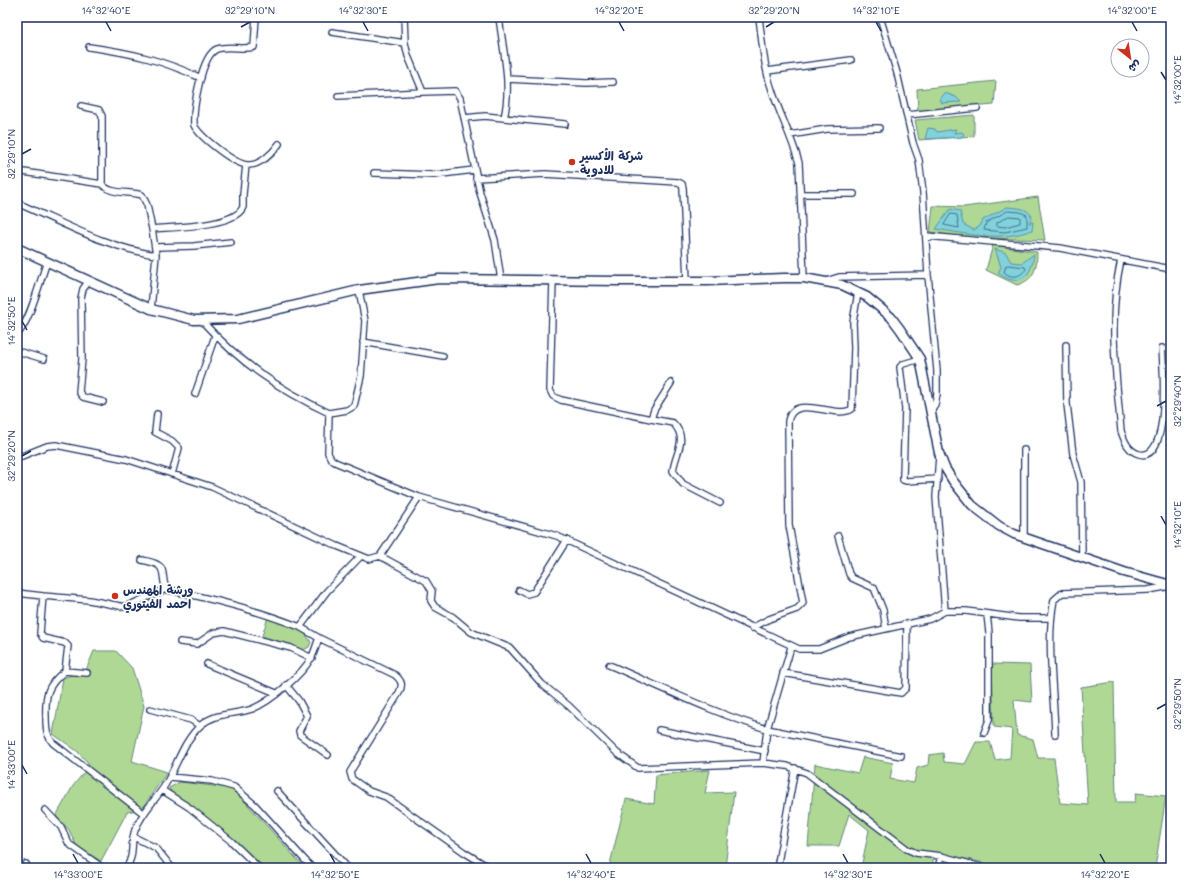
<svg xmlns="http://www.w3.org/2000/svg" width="1188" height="885" viewBox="0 0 1188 885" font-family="Mali,'Playpen Sans Arabic',sans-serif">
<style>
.green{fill:#afd895;stroke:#65847a}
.water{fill:#81d2db;stroke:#5891a9}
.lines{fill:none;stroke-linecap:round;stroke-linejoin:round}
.shore{stroke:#447090;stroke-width:1}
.minor-casing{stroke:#1b2f5e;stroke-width:8}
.secondary-casing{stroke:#1b2f5e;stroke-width:11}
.minor{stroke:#fff;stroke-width:5.5}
.secondary{stroke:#fff;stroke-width:8}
.ticks{fill:none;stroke:#1b2f5e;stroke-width:1.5}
.poi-dot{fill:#c8321e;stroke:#fff;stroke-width:1.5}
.labels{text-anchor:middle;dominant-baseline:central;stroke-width:3.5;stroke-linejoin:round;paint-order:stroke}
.poi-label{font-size:12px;font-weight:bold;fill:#1b2f5e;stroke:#fff;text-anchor:start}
.neatline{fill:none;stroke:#1b2f5e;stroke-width:1.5}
.ticks-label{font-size:10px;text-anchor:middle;fill:#1b2f5e}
</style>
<rect width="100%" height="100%" fill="#fff"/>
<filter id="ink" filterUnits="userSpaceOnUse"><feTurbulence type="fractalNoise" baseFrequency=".025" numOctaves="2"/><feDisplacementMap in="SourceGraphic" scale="8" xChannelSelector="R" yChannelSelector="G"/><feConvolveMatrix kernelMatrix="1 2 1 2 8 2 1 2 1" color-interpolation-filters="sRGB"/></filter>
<g filter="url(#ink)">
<path class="green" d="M996,81L994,105L918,112L917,89Z
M974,115V136L919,140L915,120Z
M1038,197L1045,240L961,237L930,232L933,206L964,207Z
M993,245L1037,252C1037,269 1034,280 1017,285L986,270Z
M268,617L303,631L311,642L309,647L302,651L287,644L262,636Z
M94,651H116L132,668L144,706L132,761L167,772L142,809L127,812L101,861L77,847L69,830L56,816L73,786L90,765L77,751L53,734L63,678L86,670Z
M992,664L1030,665L1032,702L1014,700L1017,735L1033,739L1038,758H1054L1060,803L1088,805L1081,687L1114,682L1116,802H1135L1136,793L1166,796L1155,868H1006L936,852L931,868H861L869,830L849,814L839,846H808L815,764L858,773L863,757L893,763L890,779L914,783L917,768L928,765L929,755L943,753L944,762L965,764L976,742H990L995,760L1010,758L1012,729L994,727Z
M710,770L705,793L734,792L725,868H609L626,799L654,804L656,775Z
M180,782L230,788L237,793L305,868H263L233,839L216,827L199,811L173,795L169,788Z"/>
<path class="water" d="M945,93L956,97L961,102L942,103L940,99Z
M928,128L935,129L937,132L956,129L954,133L962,132L964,134L962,137L925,139Z
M1007,207C1016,208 1028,207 1032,217L1029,223L1033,222L1032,230C1002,242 966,234 936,229L950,209L960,211L963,224L974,230L980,226L983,220Z
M995,249L1006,253L1011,262L1022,263L1034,254C1032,277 1019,289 998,273L1001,267Z"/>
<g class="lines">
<path class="shore" d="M1008,211L1020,212L1027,215V227L1005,232L984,230L986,223Z
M951,214L957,215L959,228L944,225Z
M1009,216L1020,217V223L1005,227L997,226V223Z
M1008,265L1025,267L1026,269C1020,277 1012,279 1004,272L1006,266Z"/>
<g class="minor-casing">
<path id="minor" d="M256,17L254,47C242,50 229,45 217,49C201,55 193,110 194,125C199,136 236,166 249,165C260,165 273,153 279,144
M404,17L405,43L408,56L423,92L455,91L460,98L480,193L495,240L501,280
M759,17C762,42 764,67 772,90C780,115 792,138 799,163L804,278
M880,17L897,73L913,143L919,160L923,192L928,275L937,371V394L935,405L931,412
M332,32L405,43
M89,47C132,53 162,60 201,78
M767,71L851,60
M508,79L586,83L613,82
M338,96L423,92
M81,106L99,110L102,116V184C110,195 130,191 142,195L147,205L152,229
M907,115L977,108
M464,118L485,116L504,118C512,84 503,51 499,17
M504,118L565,124
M790,135L827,129L879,128
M17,171L102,184
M374,173L434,175L474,170
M476,178L545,174L678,182L682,184L683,188L687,281
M802,194H854
M17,203C64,223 105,247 156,255
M926,236L1060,248L1171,269
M156,247L194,246L231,242
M1121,260C1108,316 1116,374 1121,431C1124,440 1128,451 1139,454C1171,463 1163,365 1162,348
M553,280L550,390L553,396L561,400L651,419L654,410L671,383
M89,281L83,289L81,298L82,359L79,392L83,397L103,402
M823,282L839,277L928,275
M359,290L365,321L361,376L354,406L347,410L329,413L328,453L331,459L335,462L419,497L557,536L799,649H819L849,637L930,619L945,611H966L1019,618H1049L1052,613
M151,309L156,255L152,229C172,227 235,227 243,207V194L246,165
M201,320C239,362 278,389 329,413
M17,334C29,325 41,277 47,262
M363,342L443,356
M1066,345L1067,404L1073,454L1081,482L1082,557
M17,351L44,359
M920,359L903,364L900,367L905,409L903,476V480L906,481L938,479
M195,394L215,336
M157,414L155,432L172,441L179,448L172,474
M651,419L673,423C689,439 675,453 673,471L683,484L720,503
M1024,450V537
M939,456L936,497L945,611
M17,458L47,446L56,445L126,459L212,487L337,546L369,559L380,556L419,497
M838,536L849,574L852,578L874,588L883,610L886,629
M380,556L426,581L432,591L431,601L435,607L453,617L471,632L510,648L542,684L569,706L617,753L638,768L763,763
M142,560C147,561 153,562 158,565C167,570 160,586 169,590C214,599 257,610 300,627
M519,590L527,594L534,592L567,540
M17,593L43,596L40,633L43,638L65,643L68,646L65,671
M43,596L89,600L125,607L166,589
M752,628L769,619L797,609L803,603L789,525L788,421C794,392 835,420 852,409L854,348L853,322L858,292
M319,638L395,675C402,681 403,685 399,693L350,772L352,779L369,791L386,797L464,852L490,868
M180,642L197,644L213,633L224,631L291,648L312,658
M791,647L767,729L763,763L787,766L807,773L907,849L916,853L941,856L984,868
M207,664L276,693
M609,665C661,687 713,713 767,729L901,756
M87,673L65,671C47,685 45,695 46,717C46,727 46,735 53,743L143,813
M783,673L901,693L906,688L907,624
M286,685L299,701L307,716L299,731L300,735L328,755
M150,709L191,720L200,726
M659,730L765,751
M984,733L989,720V633L987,614
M1055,734C1054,693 1046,640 1054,600L1062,593L1148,590L1171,586
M170,777L212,781L234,787L255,805L312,868
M162,790L190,808L231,841L259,868
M277,791L348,868
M45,810L61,827L69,844L103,868
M134,837L156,848L172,868
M26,864L27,868
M126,868C135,856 130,844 135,830C142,812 155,801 165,785C177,766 183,741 201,725C216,712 234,715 252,709C270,702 302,675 311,658C315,652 316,645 319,638L300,627L327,591L360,557
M777,868L795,768
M938,868L941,856"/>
</g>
<g class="secondary-casing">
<path id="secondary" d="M17,248L151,309L194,320L238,319L359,290L439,279L619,281H708L784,278H804L842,285L867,297L891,317L900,329L920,359L939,453L945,468L953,481L972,505L999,526L1014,534L1124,572L1171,585"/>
</g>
<use href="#minor" class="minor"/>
<use href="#secondary" class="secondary"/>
</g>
</g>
<path class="ticks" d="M106,22L111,31M363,22L368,31M619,22L624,31M876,22L881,31M1132,22L1137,31M241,27L250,22M766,27L774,22M1161,72L1166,80M22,154L31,149M22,321L27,330M1157,406L1166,401M22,456L31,451M1161,516L1166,525M1157,709L1166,704M22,765L27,774M73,854L78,863M330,854L335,863M586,854L591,863M843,854L848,863M1100,854L1105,863"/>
<g class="poi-dot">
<circle cx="572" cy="162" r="4"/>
<circle cx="115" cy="596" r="4"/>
</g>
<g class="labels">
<g class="poi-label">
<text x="580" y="155">شركة الأكسير<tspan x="580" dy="14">للادوية</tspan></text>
<text x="123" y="589">ورشة المهندس<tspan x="123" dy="14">احمد الفيتوري</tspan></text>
</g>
</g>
<rect width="1188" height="885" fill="none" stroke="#fff" stroke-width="44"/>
<g transform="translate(1130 58) rotate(150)"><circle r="19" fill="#ffffff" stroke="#a4acbf"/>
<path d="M0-3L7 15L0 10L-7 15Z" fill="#c8321e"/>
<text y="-6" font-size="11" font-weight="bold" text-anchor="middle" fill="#1b2f5e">ش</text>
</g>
<rect x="22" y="22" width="1144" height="841" class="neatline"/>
<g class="ticks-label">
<text x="106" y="14">14°32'40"E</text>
<text x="250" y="14">32°29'10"N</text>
<text x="363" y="14">14°32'30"E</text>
<text x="619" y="14">14°32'20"E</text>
<text x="774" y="14">32°29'20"N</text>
<text x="876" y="14">14°32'10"E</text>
<text x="1132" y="14">14°32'00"E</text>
<text transform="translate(1177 80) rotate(-90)" y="4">14°32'00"E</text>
<text transform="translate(11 154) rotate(-90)" y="4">32°29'10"N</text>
<text transform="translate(11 321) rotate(-90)" y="4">14°32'50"E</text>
<text transform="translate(1177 401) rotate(-90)" y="4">32°29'40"N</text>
<text transform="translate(11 456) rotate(-90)" y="4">32°29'20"N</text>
<text transform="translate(1177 525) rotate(-90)" y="4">14°32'10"E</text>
<text transform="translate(1177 704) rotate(-90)" y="4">32°29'50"N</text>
<text transform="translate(11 765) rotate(-90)" y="4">14°33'00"E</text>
<text x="78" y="878">14°33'00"E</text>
<text x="335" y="878">14°32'50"E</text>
<text x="591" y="878">14°32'40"E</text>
<text x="848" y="878">14°32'30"E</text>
<text x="1105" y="878">14°32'20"E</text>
</g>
</svg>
